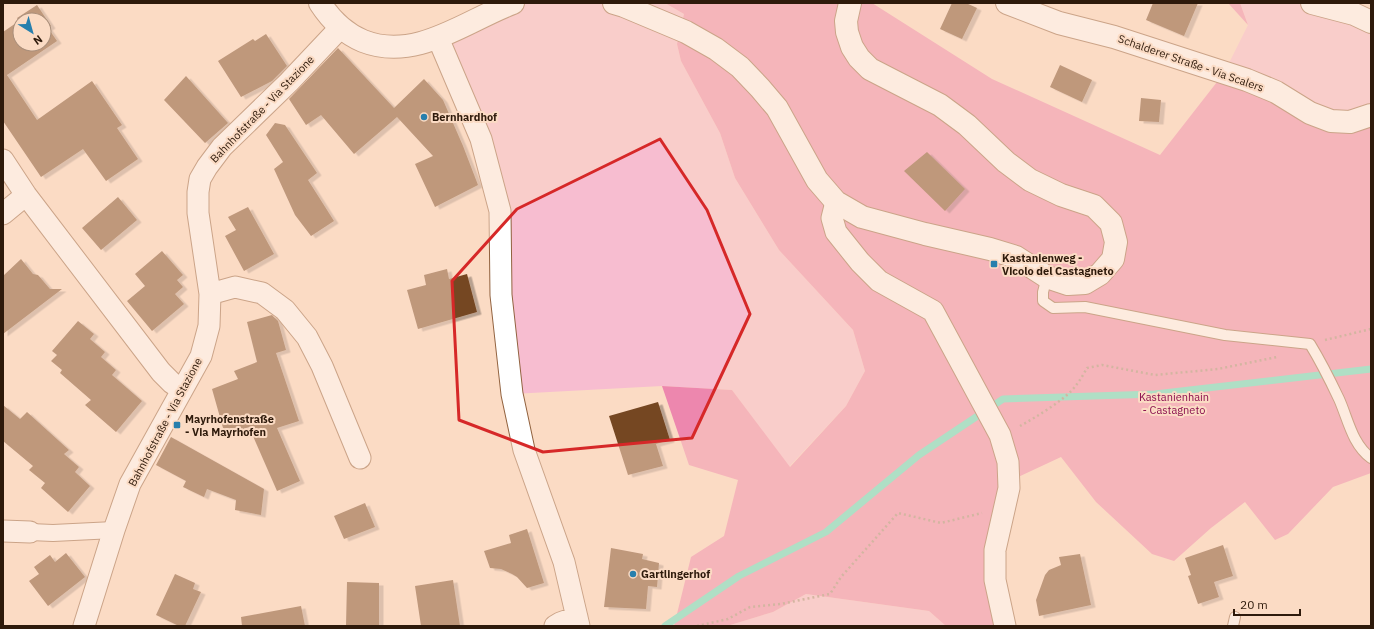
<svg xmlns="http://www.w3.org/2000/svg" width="1374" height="629" viewBox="0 0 1374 629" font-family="'IBM Plex Sans',sans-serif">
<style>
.green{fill:#f7bdd0}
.forest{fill:#ed87ae}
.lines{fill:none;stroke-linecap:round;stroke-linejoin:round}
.stream{stroke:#52e4c6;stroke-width:7}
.building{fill:#744724;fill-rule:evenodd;filter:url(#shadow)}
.service-casing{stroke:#91623f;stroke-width:12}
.pedestrian-casing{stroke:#91623f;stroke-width:18}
.minor-casing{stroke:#91623f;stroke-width:23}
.tertiary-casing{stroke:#91623f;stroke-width:24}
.path{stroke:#a38875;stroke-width:2.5;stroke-dasharray:2 3;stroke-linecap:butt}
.service{stroke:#fff;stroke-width:10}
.pedestrian{stroke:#fff;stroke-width:16}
.minor{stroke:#fff;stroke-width:21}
.tertiary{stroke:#fff;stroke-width:22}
.marked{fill:none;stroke:#d62828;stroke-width:3;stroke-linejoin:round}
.poi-dot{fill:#277fad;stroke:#fbdbc4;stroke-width:1.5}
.labels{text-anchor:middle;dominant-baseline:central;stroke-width:4;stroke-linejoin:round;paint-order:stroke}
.street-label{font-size:11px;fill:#2e1a0b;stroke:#fbdbc4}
.poi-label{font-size:11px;font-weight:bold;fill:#2e1a0b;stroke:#fbdbc4;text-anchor:start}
.park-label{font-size:11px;fill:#890e4e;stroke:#fbdbc4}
</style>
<defs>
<filter id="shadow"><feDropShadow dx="4.5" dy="2.5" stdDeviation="0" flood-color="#0004"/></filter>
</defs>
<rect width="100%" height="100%" fill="#fbdbc4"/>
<path class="green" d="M496,3H665L684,14L677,44L681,61L720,133L735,178L779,250L853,330L865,371L846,406L789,467L732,390L662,386L512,394L500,211L438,38Z
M1240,3H1312L1371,22V115L1350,122L1224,73L1248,25Z
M806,594L929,611L946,626H727L773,612Z"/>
<path class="forest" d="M665,3H872L992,79L1160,155L1224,73L1310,113L1371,115V473L1333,487L1288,534L1275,540L1245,502L1211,528L1174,561L1152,554L1096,502L1061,457L1005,483L997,626H946L929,611L806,594L773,612L727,626H674L691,557L724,536L738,480L689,465L662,386L732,390L790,467L846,406L865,371L853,330L779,250L735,178L720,133L681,61L677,44L684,14Z
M1228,3H1240L1248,25Z"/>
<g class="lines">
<path class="stream" d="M665,626L739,576L826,532L919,455L1003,399L1155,394L1371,369"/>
</g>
<path class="building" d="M952,3H966L977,8L962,39L940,29Z
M1153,3H1198L1184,36L1146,20Z
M37,5L51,26L48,28L57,41L7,75L37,120L92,81L122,125L117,128L138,159L106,181L83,149L41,177L3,121V32L19,21L17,18ZM20,20H44V44H20Z
M266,34L287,66L272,81L241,97L218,61L253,39L255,41Z
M338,48L394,108L424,79L443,100L463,146L478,185L435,207L415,164L433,156L397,117L354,154L321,115L306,125L289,99Z
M1060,65L1092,80L1082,102L1050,87Z
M186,76L228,123L205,143L164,100Z
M1141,98L1161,100L1159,122L1139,121Z
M275,123L285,125L317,173L308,180L334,221L311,236L295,215L274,169L283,162L266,135Z
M927,152L965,189L945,211L904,171Z
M118,197L137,220L101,250L82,228Z
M248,207L274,254L244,271L225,236L236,230L228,217Z
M162,251L183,275L177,280L183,287L175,294L184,304L152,331L127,301L145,286L135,274Z
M21,259L33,274L38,275L50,289H62L3,334V276Z
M447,269L449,279L467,274L477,312L418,329L407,290L426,285L424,275Z
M272,315L278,321L286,350L276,353L299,421L277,428L300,481L277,491L249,427L225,435L212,389L238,379L234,371L257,362L247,322Z
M78,321L94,334L90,339L105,352L101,357L116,370L112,375L142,401L116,432L85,405L91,400L60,373L62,370L51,361L57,355L52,351Z
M658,402L670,440L656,444L663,466L628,475L609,416Z
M3,405L20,419L27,412L69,450L64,454L79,467L75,472L90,486L68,512L41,488L45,483L29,470L33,466L3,441Z
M171,437L264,489L261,515L235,510L236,500L207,489L204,497L183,487L186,481L156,465Z
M365,503L375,527L344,539L334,516Z
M527,529L544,583L527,588L517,577L512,574L501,569L490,568L484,551L511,543L509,535Z
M1223,545L1233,576L1214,582L1219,597L1198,604L1188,576L1191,575L1185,558Z
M611,548L643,554L642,559L659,563L657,587L648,586L646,609L604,607Z
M66,553L85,577L48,606L29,581L39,574L34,567L50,555L55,562Z
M1080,554L1091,605L1039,616L1036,600L1045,575L1049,570L1061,565L1059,557Z
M175,574L195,583L193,589L201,592L185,626H179L156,615Z
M453,580L460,626H421L415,586Z
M347,582L379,583V626H346Z
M301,606L305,626H242L241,617Z"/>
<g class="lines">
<g class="service-casing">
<path id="service" d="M1047,277L1043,292V301L1053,308L1085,307L1225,335L1310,344C1321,362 1330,380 1339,399C1348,419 1352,444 1371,458
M1233,626L1235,617"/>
</g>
<g class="pedestrian-casing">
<path id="pedestrian" d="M30,532L53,533L114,530"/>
</g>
<g class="minor-casing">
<path id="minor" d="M438,38L481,139L500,211L501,295L512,394L524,450L564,562L579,626
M3,160L26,195L161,372L172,383L182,390
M836,202L832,218L836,232L860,262L879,281L933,311L1000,435L1008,462L1009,488L995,550V580L1005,626
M3,214L26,195
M210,294L235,287L262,293L285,310L307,337L322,366L360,458
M3,531L30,532
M84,626L114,530L130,484L201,356L209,326L210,294L198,213V192L200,179L207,167L222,147L289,82L340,28
M555,626L560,623L577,617"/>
</g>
<g class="tertiary-casing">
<path id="tertiary" d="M320,3C331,20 344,33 363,41C416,62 465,21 513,3
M614,3L624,6L686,32L716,49L740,67L760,88L777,108L817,180L836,202L862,217L925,234L990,249L1016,257L1047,277L1068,284L1085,283L1100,274L1113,259L1116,242L1111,223L1094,206L1061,195L1030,180L1006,162L967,125L940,105L870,69L859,58L852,47L847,32L846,21L850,3
M1007,3L1059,23L1114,37L1247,80L1276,92L1310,113L1331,121L1350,122L1371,115
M1312,3L1354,14L1371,22"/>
</g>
<path class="path" d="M1325,340L1371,329
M1020,426C1036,417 1067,399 1077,384C1081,379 1084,373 1087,368L1102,365L1155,375L1218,369L1277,357
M697,626L728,619L750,607L781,604L830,594L841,577L898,513L941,523L982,513"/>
<use href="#service" class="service"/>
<use href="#pedestrian" class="pedestrian"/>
<use href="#minor" class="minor"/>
<use href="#tertiary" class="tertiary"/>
</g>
<path d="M0 0H1374V629H0ZM660,139L707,210L750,314L692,438L543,452L459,420L452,281L517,209Z" fill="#fbdbc4" fill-opacity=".55" fill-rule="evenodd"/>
<path class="marked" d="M660,139L707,210L750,314L692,438L543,452L459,420L452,281L517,209Z"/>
<g class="poi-dot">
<circle cx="424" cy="117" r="4"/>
<rect x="990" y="260" width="8" height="8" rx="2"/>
<rect x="173" y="421" width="8" height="8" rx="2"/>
<circle cx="633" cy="574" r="4"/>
</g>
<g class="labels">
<g class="street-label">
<text transform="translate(1191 63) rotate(19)">Schalderer Straße - Via Scalers</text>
<text transform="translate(262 109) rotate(-46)">Bahnhofstraße - Via Stazione</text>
<text transform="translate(165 422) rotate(-62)">Bahnhofstraße - Via Stazione</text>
</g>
<g class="poi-label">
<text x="432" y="117">Bernhardhof</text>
<text x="1002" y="258">Kastanienweg -<tspan x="1002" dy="13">Vicolo del Castagneto</tspan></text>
<text x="185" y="419">Mayrhofenstraße<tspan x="185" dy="13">- Via Mayrhofen</tspan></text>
<text x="641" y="574">Gartlingerhof</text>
</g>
<g class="park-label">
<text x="1174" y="397">Kastanienhain<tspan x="1174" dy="13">- Castagneto</tspan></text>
</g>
</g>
<rect width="1374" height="629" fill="none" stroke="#2e1a0b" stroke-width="8"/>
<g transform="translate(32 32) rotate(143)"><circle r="19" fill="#fbdbc4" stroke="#a98e7a"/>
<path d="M0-3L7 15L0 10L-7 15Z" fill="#277fad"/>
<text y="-6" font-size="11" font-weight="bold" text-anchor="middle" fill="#2e1a0b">N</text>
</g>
<path d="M1234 609v6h66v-6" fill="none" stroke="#2e1a0b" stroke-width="2"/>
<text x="1240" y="609" font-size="12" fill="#2e1a0b" stroke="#fbdbc4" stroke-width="3" paint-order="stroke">20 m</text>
</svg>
